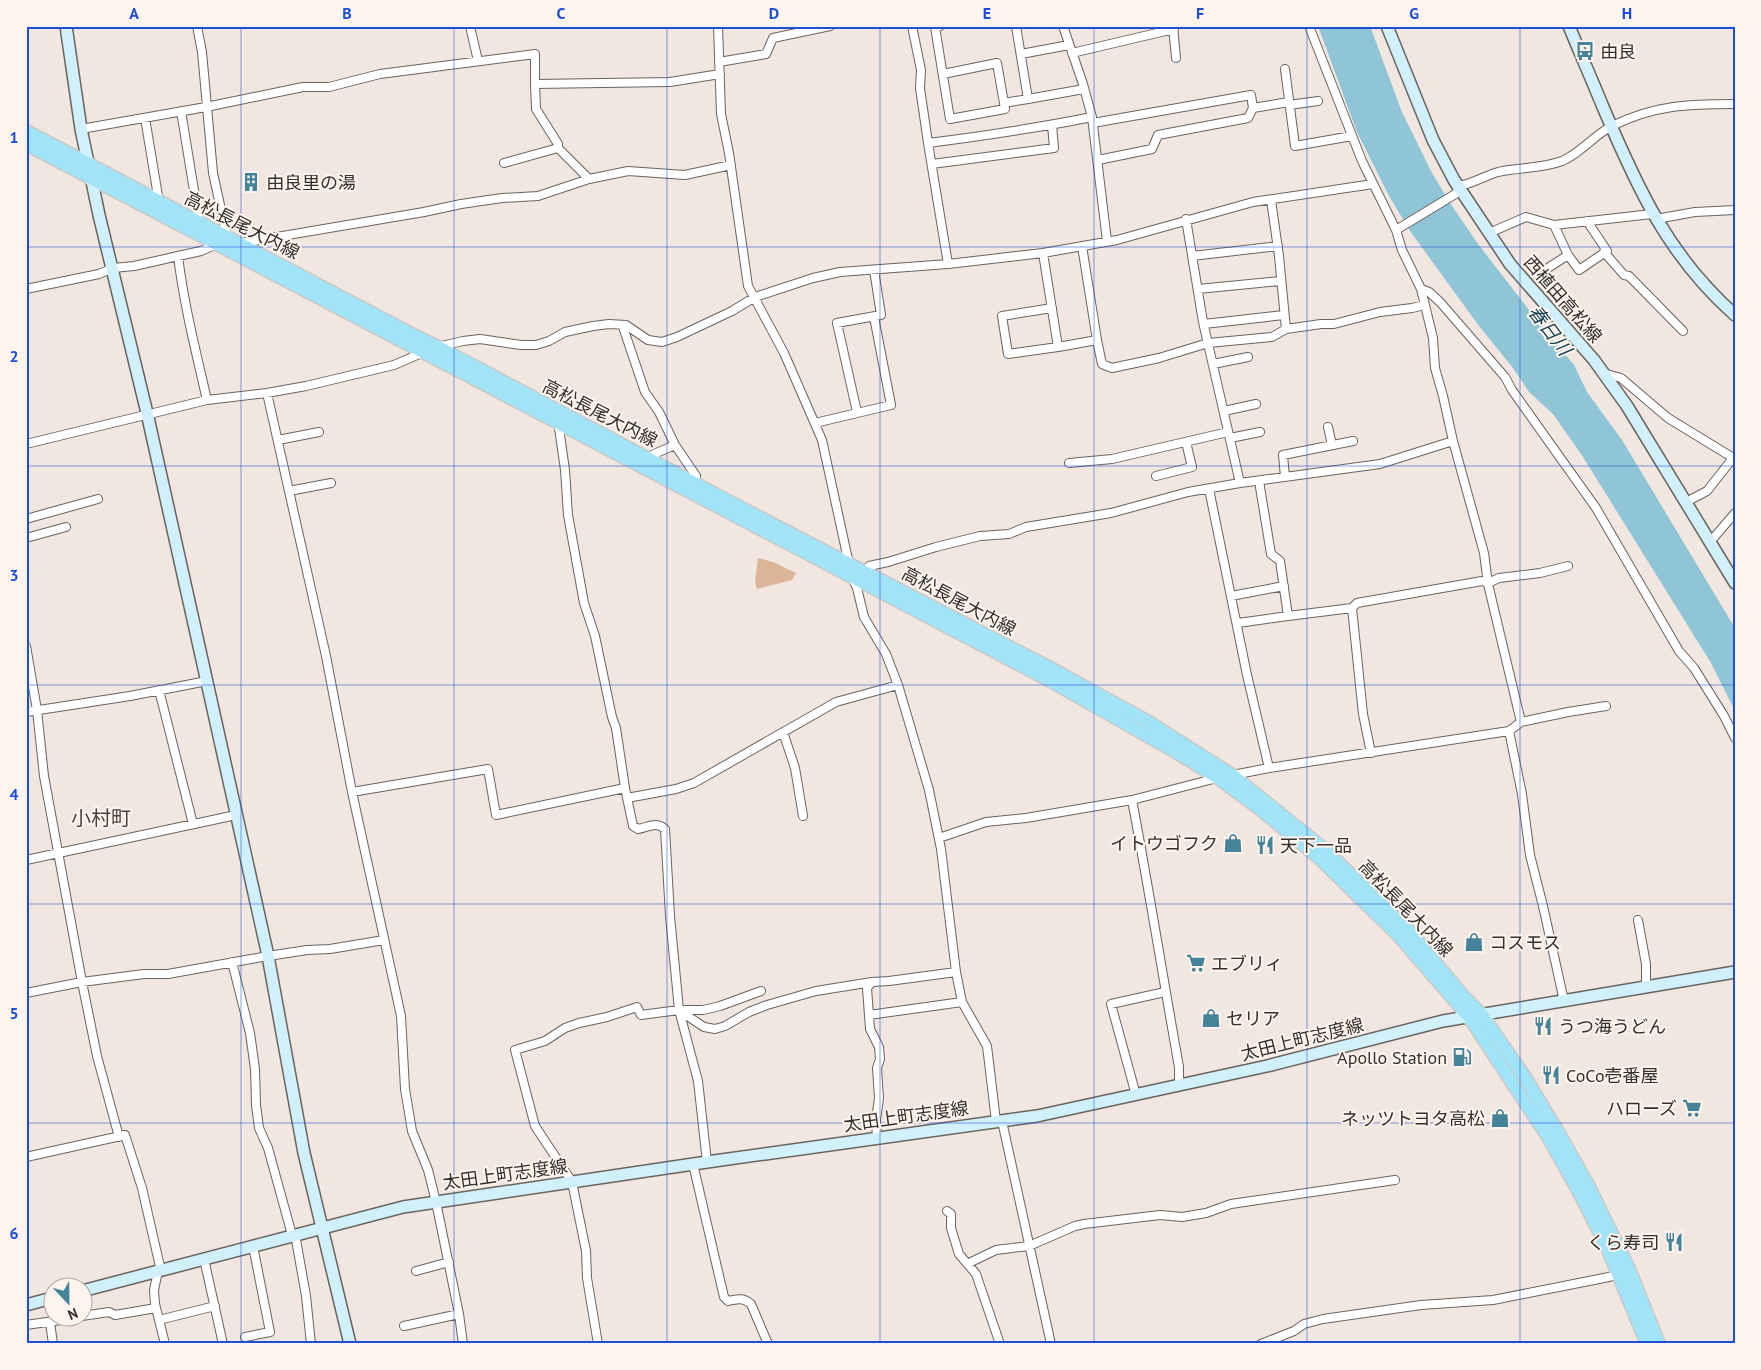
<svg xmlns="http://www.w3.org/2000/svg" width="1761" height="1370" viewBox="0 0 1761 1370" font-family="'PT Sans','Noto Sans JP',sans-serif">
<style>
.green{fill:#dcb599}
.water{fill:#90c5d7}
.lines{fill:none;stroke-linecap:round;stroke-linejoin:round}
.street-casing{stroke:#6b635d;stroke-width:10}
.secondary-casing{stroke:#6b635d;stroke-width:14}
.primary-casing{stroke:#cac9c8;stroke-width:15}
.street{stroke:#fff;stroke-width:8}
.secondary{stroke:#d0f1fb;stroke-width:11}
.primary{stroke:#a1e3f7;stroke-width:12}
.grid{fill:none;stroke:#1d4ed8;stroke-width:1;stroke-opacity:0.55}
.labels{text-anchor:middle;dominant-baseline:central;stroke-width:4;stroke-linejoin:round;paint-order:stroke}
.poi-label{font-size:18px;fill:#332f2c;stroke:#fef4ee;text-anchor:start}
.street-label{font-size:18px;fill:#332f2c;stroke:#fef4ee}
.water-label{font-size:19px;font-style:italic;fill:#144250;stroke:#fef4ee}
.quarter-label{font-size:20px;fill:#4b433e;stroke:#fef4ee}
.neatline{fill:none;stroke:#1d4ed8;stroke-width:2}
.grid-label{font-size:16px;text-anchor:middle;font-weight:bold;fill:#1d4ed8}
</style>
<rect width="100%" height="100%" fill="#f1e7e0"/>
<path class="green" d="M758,558L773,562L796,573L792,580L757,589L755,582Z"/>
<path class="water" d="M1318,26H1370L1402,112L1432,173L1452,206L1478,244L1543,328L1574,365L1587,392L1622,440L1735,628V711L1711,663L1583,457L1553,414L1529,392L1513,368L1479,326L1410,231L1389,196L1357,132Z"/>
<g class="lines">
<g class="street-casing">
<path id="street" d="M197,26L202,52L213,173L227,237
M470,26L478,61
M718,26L721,114L729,153L748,286L784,353L822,440L849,564
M912,26L921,70L920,88L928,143
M940,26L935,27L950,119L1005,109L997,63L943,74
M1063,26L1083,84L1092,117L1107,241
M1173,26L1176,58
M1309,26L1362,161L1396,230L1457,193L1458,186C1473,184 1484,176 1498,172C1519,167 1541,169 1562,161C1581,153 1594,135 1612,126C1654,105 1689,104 1735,104
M1072,53L1174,29
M1021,54L1069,45
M719,62L766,54L773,38L830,26
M1285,69L1295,146L1352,136
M535,84L536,109L558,144V148L589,179L628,171L685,175L731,165
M1028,99L1084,89
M1004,103L1028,99L1016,26
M1289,105L1318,101
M181,111L198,215
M145,118L159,202
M1093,123L1251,95L1253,108
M81,129L206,107L303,87H329L380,74L535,54V84L670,82L720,74
M1098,160L1152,149L1158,135L1248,118L1253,108L1289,102
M504,163L558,148
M932,164L1054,148L1052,125
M1186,219L1203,322L1240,483
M1656,219L1695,212L1735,210
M1554,225L1652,214
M1396,230L1402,250L1421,289L1433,338L1435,368L1443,396L1453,441L1484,553L1488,584L1521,722L1509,731
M1489,233L1526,217L1554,225L1568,255L1548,268
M241,243L424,212L461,204L502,198L538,196L589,179
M1604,252L1624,275L1629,276L1683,331
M1043,253L1058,347L1097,340L1082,246
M1568,255L1579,270L1607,251L1587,221
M178,256C184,305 196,352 207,400
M1192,256L1278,246
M948,264L928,143C983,136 1037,128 1092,117
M26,289L99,274L113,268L134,266L178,256L201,251L217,244
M1198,289L1280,281
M1421,289L1429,292L1440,302L1505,377L1512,390L1596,508L1679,651L1694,668L1724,716L1735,738
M1052,308L1002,316L1008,354L1058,347
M1204,324L1284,315
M626,325L624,330L645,392L659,412L675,445L696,476L694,482
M1286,329L1321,324H1334L1380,312L1412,308L1425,305
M1097,340L1102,364L1112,368L1159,358L1208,343L1272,337L1286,329L1279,256L1271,200
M437,347L463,341L480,339L521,345H536L549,341L565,332L593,326L609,324L626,325L648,340L662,342L677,337L732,311L755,297L813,278L840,272L948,264L1043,253L1117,240L1253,202L1373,184
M1213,364L1248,357
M1603,373L1621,378L1668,418L1735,459
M267,393L326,656L352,792L488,769L496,815L625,788
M1224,411L1256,404
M857,412L837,323L881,315L874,270
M558,421L565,470L568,515L584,603L595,636L612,717L616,728L625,788L633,826L638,829C649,827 656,821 665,829L670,916L679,1010L698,1081L707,1162
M815,423L891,405L874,317
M1328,427L1332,445
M1230,438L1260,432
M278,440L319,432
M26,444L207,400L267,393L306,386L394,365L424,352
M650,459L654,454L675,445
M1069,463L1112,459L1228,432
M1156,476L1192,467L1186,442
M1285,477L1283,455L1353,441
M1209,489L1247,675L1269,768
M289,491L331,483
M1686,502L1707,491L1733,458
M26,519L98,499
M26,538L66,527
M1710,542L1735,513
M865,571L869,566L888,562L936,547L980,536L1009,534L1026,527L1111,513L1188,492L1240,483L1380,464L1453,441
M852,578L857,588L864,617L886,654L898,685L929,790L941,849L956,972L962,1002L987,1046L996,1121
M1231,596L1284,586
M1352,608L1357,603L1482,581L1488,583L1499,578L1540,573L1568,566
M1288,616L1352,608L1363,714L1371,753
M1238,623L1288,616L1280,561L1271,554L1259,481
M26,646L37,710L44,776L82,982L97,1056L119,1137
M159,690L193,824
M26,712L130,696L207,681
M1521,722L1568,712L1606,706
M783,732L795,768L803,816
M1233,775L1269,768L1509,731L1522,794L1530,855L1543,906L1564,1001
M352,792L401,1016L405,1089L412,1131L428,1170L436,1202L459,1314L463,1344
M627,798L676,789L694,783L836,702L898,685
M1132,800C1149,889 1163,978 1179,1067V1086
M939,838L986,822L1026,818L1132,800L1217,778
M26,860L236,815
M1638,920L1646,964V988
M232,962L250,1033L255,1069L256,1105L259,1128L268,1148L292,1235
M872,982L867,988L870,1029L879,1047L880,1059L877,1068L879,1098L876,1120L877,1138
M26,993L82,982L144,974H168L268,956L307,950L330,949L384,940
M686,1015L704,1027L715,1029L725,1026L749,1012L767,1005L816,991L872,982L889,981L956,972
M869,1015L962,1002
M1136,1095L1111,1004L1165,992
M1002,1121L1051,1344
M26,1157L125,1135L142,1188L161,1271
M693,1164L724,1297L728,1301C738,1299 743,1297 751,1304L768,1344
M947,1211L951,1214V1228L959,1254L976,1274L1000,1344
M295,1234L306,1296L311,1344
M204,1259L223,1344
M969,1263L996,1250L1029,1246L1075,1226L1084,1224L1160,1215L1182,1217L1206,1213L1231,1204L1395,1180
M158,1271L154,1290L155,1304L165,1344
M416,1271L449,1262
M82,1316L109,1312L115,1315L156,1308
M159,1320L215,1306
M50,1322L53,1344
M26,1325L75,1318
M404,1326L459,1314
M245,1337L270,1332L253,1246
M598,1344L587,1278L586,1251L572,1182L535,1126L515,1050L545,1041L565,1028L579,1023L607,1017L637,1007L641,1015L679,1010H703L720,1006L761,991
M1261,1344L1294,1331L1304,1324L1323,1319L1421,1305L1493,1300L1609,1277L1620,1273"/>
</g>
<g class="secondary-casing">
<path id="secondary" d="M66,26L81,129L99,215L147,413L268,956L304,1153L350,1344
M1387,26L1433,140L1454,180L1510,264L1594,360L1627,406L1735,583
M1569,26C1580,53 1592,80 1603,107C1637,187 1668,256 1735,315
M82,1291L403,1207L707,1162L1037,1116L1267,1066L1443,1021L1735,972
M26,1305L52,1298"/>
</g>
<g class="primary-casing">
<path id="primary" d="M26,131L413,335L438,347L747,511L1052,669L1147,721L1232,775L1324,849L1408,930L1464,997L1482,1015L1526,1079L1558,1132L1588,1185L1629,1269L1659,1344
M26,144L1049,680L1176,752L1218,778L1260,809L1317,856L1400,937L1469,1017L1548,1137L1578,1190L1606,1245L1647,1344"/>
</g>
<use href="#street" class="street"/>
<use href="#secondary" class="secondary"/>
<use href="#primary" class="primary"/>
</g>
<path class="grid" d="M241,26V1344M454,26V1344M667,26V1344M880,26V1344M1094,26V1344M1307,26V1344M1520,26V1344M26,247H1735M26,466H1735M26,685H1735M26,904H1735M26,1123H1735"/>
<defs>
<g id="bus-bare" transform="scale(1.5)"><path d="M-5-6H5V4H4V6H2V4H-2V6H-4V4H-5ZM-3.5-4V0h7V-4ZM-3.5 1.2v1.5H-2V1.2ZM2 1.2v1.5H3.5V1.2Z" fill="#458498" stroke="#fef4ee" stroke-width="2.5" paint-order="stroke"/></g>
<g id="building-bare" transform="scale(1.5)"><path d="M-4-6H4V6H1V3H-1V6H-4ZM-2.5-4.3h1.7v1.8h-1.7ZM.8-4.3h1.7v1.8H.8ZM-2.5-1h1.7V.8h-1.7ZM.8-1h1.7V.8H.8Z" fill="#458498" stroke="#fef4ee" stroke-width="2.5" paint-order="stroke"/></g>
<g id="shop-bare" transform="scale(1.5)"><path d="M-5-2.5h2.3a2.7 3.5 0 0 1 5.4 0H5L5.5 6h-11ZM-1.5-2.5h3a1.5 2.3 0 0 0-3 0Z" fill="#458498" stroke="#fef4ee" stroke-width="2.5" paint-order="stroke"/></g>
<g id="restaurant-bare" transform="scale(1.5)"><path d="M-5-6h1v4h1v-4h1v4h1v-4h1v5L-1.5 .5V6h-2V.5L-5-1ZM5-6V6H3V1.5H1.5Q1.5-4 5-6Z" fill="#458498" stroke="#fef4ee" stroke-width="2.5" paint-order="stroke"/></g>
<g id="supermarket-bare" transform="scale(1.5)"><path d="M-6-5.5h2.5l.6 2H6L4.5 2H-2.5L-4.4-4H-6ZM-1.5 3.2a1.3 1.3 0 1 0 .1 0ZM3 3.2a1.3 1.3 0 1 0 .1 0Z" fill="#458498" stroke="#fef4ee" stroke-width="2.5" paint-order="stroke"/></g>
<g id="fuel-bare" transform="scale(1.5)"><path d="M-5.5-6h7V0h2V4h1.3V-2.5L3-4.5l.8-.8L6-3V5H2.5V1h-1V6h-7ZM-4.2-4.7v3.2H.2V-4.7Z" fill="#458498" stroke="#fef4ee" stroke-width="2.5" paint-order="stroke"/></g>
</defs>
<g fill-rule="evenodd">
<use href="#bus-bare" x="1585" y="51"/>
<use href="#building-bare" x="251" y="182"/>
<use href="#shop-bare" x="1233" y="843"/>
<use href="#restaurant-bare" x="1265" y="845"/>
<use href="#shop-bare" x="1474" y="942"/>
<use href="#supermarket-bare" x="1196" y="963"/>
<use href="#shop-bare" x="1211" y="1018"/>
<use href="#restaurant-bare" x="1543" y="1026"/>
<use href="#fuel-bare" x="1462" y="1057"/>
<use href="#restaurant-bare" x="1551" y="1075"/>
<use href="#supermarket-bare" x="1692" y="1108"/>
<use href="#shop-bare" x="1500" y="1118"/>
<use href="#restaurant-bare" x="1674" y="1242"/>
</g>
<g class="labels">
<g class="poi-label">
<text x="1600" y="51">由良</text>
<text x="266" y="182">由良里の湯</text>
<text x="1218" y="843" text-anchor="end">イトウゴフク</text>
<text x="1280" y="845">天下一品</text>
<text x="1489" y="942">コスモス</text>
<text x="1211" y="963">エブリィ</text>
<text x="1226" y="1018">セリア</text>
<text x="1558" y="1026">うつ海うどん</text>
<text x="1447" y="1057" text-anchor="end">Apollo Station</text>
<text x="1566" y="1075">CoCo壱番屋</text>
<text x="1677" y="1108" text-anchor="end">ハローズ</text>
<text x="1485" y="1118" text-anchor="end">ネッツトヨタ高松</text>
<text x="1659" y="1242" text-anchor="end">くら寿司</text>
</g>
<g class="street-label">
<text transform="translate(242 225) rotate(27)">高松長尾大内線</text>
<text transform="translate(1563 299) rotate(49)">西植田高松線</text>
<text transform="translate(600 413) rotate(27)">高松長尾大内線</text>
<text transform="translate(959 601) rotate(28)">高松長尾大内線</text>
<text transform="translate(1406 908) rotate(46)">高松長尾大内線</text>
<text transform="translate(1302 1039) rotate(-14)">太田上町志度線</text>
<text transform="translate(906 1116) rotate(-8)">太田上町志度線</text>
<text transform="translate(505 1174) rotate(-8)">太田上町志度線</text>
</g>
<g class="water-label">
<text transform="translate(1550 330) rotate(53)">春日川</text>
</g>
<g class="quarter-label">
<text x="101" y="818">小村町</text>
</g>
</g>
<rect width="1761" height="1370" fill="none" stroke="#fef4ee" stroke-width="55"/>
<g transform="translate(68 1302) rotate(158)"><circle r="24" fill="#fef4ee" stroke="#ada5a0"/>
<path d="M0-4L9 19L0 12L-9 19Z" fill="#458498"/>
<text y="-8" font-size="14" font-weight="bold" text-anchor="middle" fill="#332f2c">N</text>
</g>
<rect x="28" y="28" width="1706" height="1314" class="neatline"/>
<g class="grid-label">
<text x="134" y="19">A</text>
<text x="347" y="19">B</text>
<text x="561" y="19">C</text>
<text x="774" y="19">D</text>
<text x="987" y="19">E</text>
<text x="1200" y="19">F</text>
<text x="1414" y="19">G</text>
<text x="1627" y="19">H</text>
<text x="14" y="143">1</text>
<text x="14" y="362">2</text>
<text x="14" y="581">3</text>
<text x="14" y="800">4</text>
<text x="14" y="1019">5</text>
<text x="14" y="1239">6</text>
</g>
</svg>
